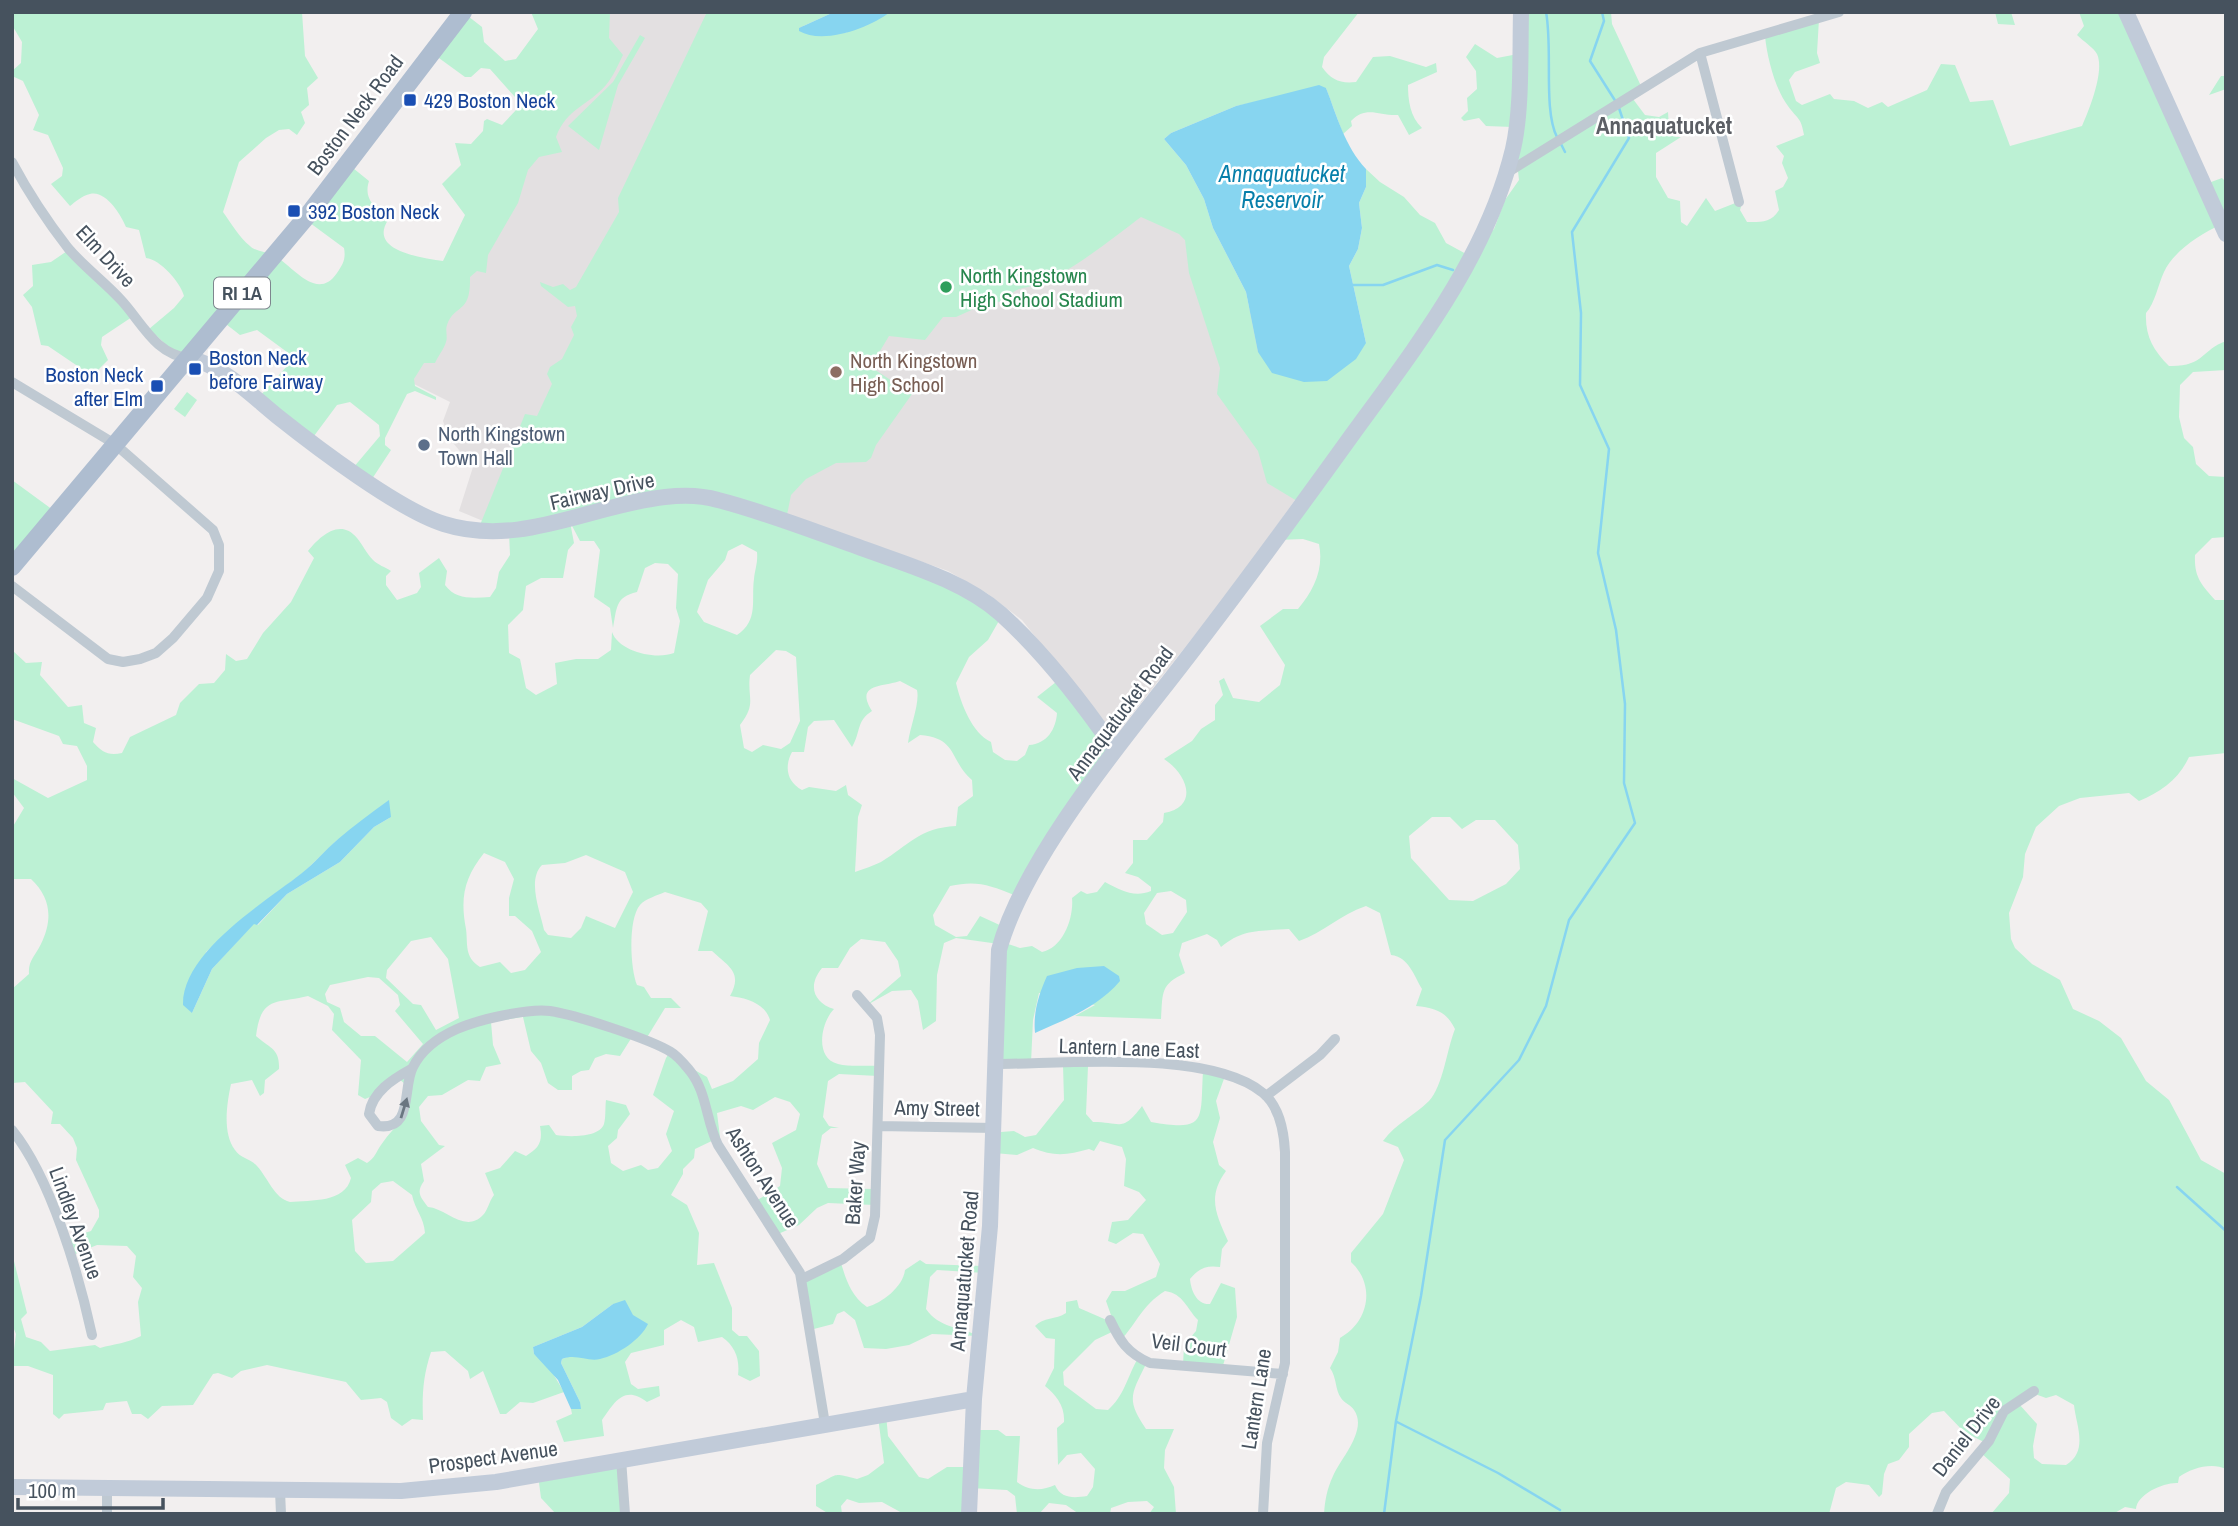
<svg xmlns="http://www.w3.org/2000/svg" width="2238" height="1526" viewBox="0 0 2238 1526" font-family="'Archivo Narrow',sans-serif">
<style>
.education{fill:#e3e0e1}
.green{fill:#bcf1d4;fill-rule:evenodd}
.water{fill:#87d5f0}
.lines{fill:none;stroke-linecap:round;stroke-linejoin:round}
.stream{stroke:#87d5f0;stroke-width:2.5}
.street{stroke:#bfc9d2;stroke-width:10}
.secondary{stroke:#c1cbd9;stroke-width:16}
.primary{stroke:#aebdd0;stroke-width:18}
.oneway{fill:#6a7681}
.transit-dot{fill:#1a4fb4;stroke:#fff;stroke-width:2.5}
.leisure-dot{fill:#2e9e5b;stroke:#fff;stroke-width:2.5}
.education-dot{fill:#8d6e63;stroke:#fff;stroke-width:2.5}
.service-dot{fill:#5c6f8a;stroke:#fff;stroke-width:2.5}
.labels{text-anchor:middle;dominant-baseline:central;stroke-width:5;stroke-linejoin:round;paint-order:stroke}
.shield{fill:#fff;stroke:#7e868e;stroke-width:2}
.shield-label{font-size:19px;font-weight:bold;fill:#46525e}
.transit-label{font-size:21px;fill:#164399;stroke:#fff;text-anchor:start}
.street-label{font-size:21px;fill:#46525e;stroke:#fff}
.leisure-label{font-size:21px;fill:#27864d;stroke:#fff;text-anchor:start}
.education-label{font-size:21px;fill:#785e54;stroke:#fff;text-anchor:start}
.service-label{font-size:21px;fill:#4e5e75;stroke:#fff;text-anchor:start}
.neighbourhood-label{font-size:23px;font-weight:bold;fill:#5c5f65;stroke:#fff}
.water-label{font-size:23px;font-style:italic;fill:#077faa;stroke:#fff}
</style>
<rect width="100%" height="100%" fill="#f2efef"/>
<path class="education" d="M579,12H777L846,49L1084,12L1329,452L1236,583L1122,727L1112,728L1102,721L1022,620L988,594L948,571L803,520L483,521L459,511L473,467L449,438L443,421L450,402L412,383Z"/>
<path class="green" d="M12,12H302L305,56L318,78L307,88L309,105L301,112L305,123L297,135L289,129L279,130L266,138L239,162L223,212C231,223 239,237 250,246C256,252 268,252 275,256C294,267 317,302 337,273C343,264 346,259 344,248L306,220L348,164L369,181C363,200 376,207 388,220C368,251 422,258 443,261L465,215L442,184L461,165L455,143L471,144L483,131L484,121L487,119L502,125L517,109L515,97L490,69L481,68L471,77H465L432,53L464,13L482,27L484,42L505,61L516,59L538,29L531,12H610L609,38L623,55C618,65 613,77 606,85C588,106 567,108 556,137L562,152L539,157L528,170L518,203L488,255L486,273L477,271L470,277C471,315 455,303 447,325C445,330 448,337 446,342C444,349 438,356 435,363H424L414,379L415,386L436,397V400L415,391L407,394L385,438V445L391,450L370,482L353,468L380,436L379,425L350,402L337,405L314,436L260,396L288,365L287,352L257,330L240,335L222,321L185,362L149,329L174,308L184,296C181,283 160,259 146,258L139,230L126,227C121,215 106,190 90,194C83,195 75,202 70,206L51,184L62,176L63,168L48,135L33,130L39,115L23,81L12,76V71L21,63L22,42L12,25Z
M707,12H834L799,28L845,33L890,12H1359L1324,57L1322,67C1331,80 1341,84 1356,82L1373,57L1390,56L1426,67L1436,63L1437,72L1408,85C1408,100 1410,117 1422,128L1409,135L1398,115C1379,116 1366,105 1351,121L1352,126L1343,134L1326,88L1236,106L1171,133L1164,139L1186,165L1204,199L1213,228L1246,292L1258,352L1366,343L1349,266L1358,249L1362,228L1359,203L1366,187V169L1380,182L1404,197L1420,215L1435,223L1446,243L1468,255L1494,229L1505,200L1519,180L1513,127L1486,126L1479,118L1464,121L1461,118L1468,111L1467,98L1477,89L1476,71L1466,57L1475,44L1497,58L1518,54L1520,12H1611L1612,24L1641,86L1630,95L1645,115L1659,117L1668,112L1669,127L1676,137H1681L1656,153V177L1668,198L1680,201L1681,222L1687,226L1706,198L1715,211L1743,200L1740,210L1747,222C1761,222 1771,223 1779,210L1775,191L1783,187L1788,178L1782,163L1784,156L1776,146L1804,135C1801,117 1798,120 1788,106C1775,89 1767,57 1765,36L1819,19L1817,53L1820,63L1795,72L1789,80L1796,101L1802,105L1830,94L1834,99L1854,101L1868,108L1882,102L1888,107L1927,90L1941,64L1955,65L1970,102L1993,100L2010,146L2082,126C2089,110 2105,71 2097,54C2094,48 2083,41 2077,35L2084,26L2079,12H2126L2203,185L2222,178L2226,182V236L2220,225C2200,234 2173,252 2164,272C2158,285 2155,303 2146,313C2145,336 2153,350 2169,366C2204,367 2201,350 2226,341V370L2193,372L2180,385L2179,417L2184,438L2193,447L2196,464L2209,476L2226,477V537L2212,538L2195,555C2194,577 2201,584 2215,600H2226V753L2189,757C2179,779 2161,792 2139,801L2129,793L2080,798L2059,806L2036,827L2025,854L2023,877L2009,913L2011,939L2015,948L2032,964L2060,980L2073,1009L2099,1021L2121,1038L2146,1081L2169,1100L2201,1160L2226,1174V1469C2212,1462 2191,1468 2179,1477L2178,1483C2164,1482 2137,1494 2136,1509L2125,1507L2113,1514H1991L2009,1493L2010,1479L1980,1452L1986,1443L1964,1432L1944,1411L1932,1413L1909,1434V1447L1899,1460L1888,1464L1884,1474L1882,1494L1879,1497L1869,1485L1846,1482L1836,1488L1829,1514H1324C1325,1500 1327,1489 1333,1476C1341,1458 1368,1430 1354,1410C1351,1405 1344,1403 1341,1398C1335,1390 1337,1378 1330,1368L1338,1352L1340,1338C1369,1322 1376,1285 1351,1262V1253L1383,1214L1404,1160L1398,1147L1383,1141C1396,1123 1414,1116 1429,1101C1443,1086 1447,1049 1455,1029C1446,1011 1435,1008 1416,1006L1422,989C1414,976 1409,957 1391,955L1380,913L1366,906C1341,914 1323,933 1299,941L1289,929C1263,931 1243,928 1221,947L1217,940L1207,934L1182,943L1179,955L1185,973C1160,985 1163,992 1161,1019L1075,1016L1095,1005L1039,993L1033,1020L1031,1063L998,1065L999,944L956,938L944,943L937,975L936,1021L923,1030L918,1001L911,990L892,991L867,1005L901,976L898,961L885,942L861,939L850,948L838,968H822C807,986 814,1003 834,1009C821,1022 814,1058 838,1064C850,1067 865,1065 878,1066V1076L839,1074L828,1081L823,1117L829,1126L839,1128H831L822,1135L817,1164L828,1188L874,1189V1205L828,1203L817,1208L799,1225L778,1234L756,1201L780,1186L782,1168L772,1143L796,1130L800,1114L790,1102L775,1097L753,1110L741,1106L717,1113L720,1137L695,1149L694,1158L683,1169V1174L671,1195L687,1205L699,1233L697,1265L714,1263L732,1308V1330L739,1336H747L759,1351L760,1376L750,1381L738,1375C740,1359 735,1346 722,1337L698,1342L694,1327L681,1320L664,1330V1345L631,1353L625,1362L631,1384L638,1389L659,1386L660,1396L647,1402C624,1384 614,1403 602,1420L604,1436L564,1442L556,1421L572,1414L571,1409H580V1402L561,1363L562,1359L573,1355L599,1359L632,1315L613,1304L582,1327L533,1347L534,1354L549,1367L564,1392L533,1403L520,1402L506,1414H500L483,1371L470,1379L468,1371L445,1351L431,1352C423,1376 422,1395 423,1420L412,1419L402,1426L391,1418L387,1402L381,1398L361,1400L346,1382L267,1365L241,1371L232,1378L218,1373L213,1374L193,1405L162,1406L148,1419L141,1414H132L127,1401L106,1403L103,1410L64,1414L59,1419L53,1414V1375L28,1366H12L16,1334L12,1324V1253L27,1313L21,1319L26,1337L41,1342L50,1351L95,1345L100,1348C114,1344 128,1343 141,1336L138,1302L142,1288L133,1277L136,1256L127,1246L97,1245L70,1256L65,1239L91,1231L99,1217V1210L76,1160L77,1148L73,1138L60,1124H51L53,1112L25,1082L12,1083V989L29,974C28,961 35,956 41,944C53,919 51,898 31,879H12V828L24,808L12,792V778L48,798L87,780V766L77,746L63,744L59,736L12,719V650L26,663L42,662L40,675L68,707L82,705L84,723L96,728L93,742C102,752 108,756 122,753L130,737L176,715L180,703L199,684L214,683L225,670L226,654L236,661L247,659L263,633L291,602L314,558L308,551C319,537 340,517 357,538C363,545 366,553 373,560C378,565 385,567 391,571L386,576V585L397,600L417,593L421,587L419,573L439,558L447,571L445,585C456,600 472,598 490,597L496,588L499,572L510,555L509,532L478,530L525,414L537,416L552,384L547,374L550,367L562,359L574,335L571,327L577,316L575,306L568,307L541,286L540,282L553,287L563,284L570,290L576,287L619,212L618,198ZM1141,217L1179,234L1185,240L1189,273L1220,368L1217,394L1258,451L1267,483L1302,504L1277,540L1303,539L1319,544C1324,569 1314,590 1298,609H1283L1260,626L1285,665L1280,685L1259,702L1233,698L1224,678L1219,681L1223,695L1215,705V720L1201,729L1192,741L1164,759C1187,774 1200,806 1164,813L1163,822L1147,840H1133V863L1125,873L1138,877L1151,887V891C1134,898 1120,890 1105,882L1097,892L1087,894L1081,891L1072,898C1074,918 1063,948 1042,952L1032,946L1020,948L1002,942L1004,927L980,916L967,936L956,937L935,925L933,915L950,886C976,880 990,885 1014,895L1114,748L1056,682L1037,697L1057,713C1056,729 1047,744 1029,745L1025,755L1017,761L1005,760L993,752L991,742C972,733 961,704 956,683L969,657L988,640L1000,619L952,584L786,520L791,495L806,479L836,463L866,462L871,458L876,445L912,394L860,360L874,361L889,336L925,340L943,317H956L987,303L1006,301C1014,286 1025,289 1039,284C1071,272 1113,238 1141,217ZM570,522L580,541H594L600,550L594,597L610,608L613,628C617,608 615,597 637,592L645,568L655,563L668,564L678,574L676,608L680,621L674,653C656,660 619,652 612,632L611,650L598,659H576L555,663L557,684L536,695L526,688L520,659L509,653L508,625L523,610L526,586L541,578H563L568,550L574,543ZM742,544L757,552C758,563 755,569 754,579C751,601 759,620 737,635L704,622L697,612L708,580L725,560L728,551ZM776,650L786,651L796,657L800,721L790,743L781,749L763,745L752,752L744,748L740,725C757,703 747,699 750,675ZM900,681L917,690C920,703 910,727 908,743L920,735C958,738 949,760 972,780L973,796L958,807L956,826C919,828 909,845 881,862C873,866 863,869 855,872L858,817L862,805L848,795L846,785L836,791L809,787L802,790C787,782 784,767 792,752H804L808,727L814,721L834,720L852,747C861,732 856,721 872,711C854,683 884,687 900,681ZM391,817L374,827L340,862L287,894L258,925L254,923L212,969L192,1013L206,952L248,914L304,872L337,840ZM1432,817H1450L1462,829L1476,820H1495L1518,845L1520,869L1506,884L1473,901L1449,900L1411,858L1409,836ZM484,853L505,862L514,879L509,898V916H515L532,931L541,952L525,970L511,973L500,962L480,967C464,957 468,944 466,929C460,898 464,878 484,853ZM586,855L625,872L633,892L615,928L586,916L581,928L571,938L548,935L544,930C540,911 527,880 542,865L565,863ZM1171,891L1186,900L1187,912L1173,933L1162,935L1146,924L1144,913L1157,893ZM665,892L701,903L708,911L698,951H712C729,967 743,972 730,996C746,998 765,1003 770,1020L759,1043L758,1059L733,1081L712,1089L707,1077L668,1055L666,1058L653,1095L674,1111L666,1134L672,1151L658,1168L648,1170L641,1165L623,1171L611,1163L608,1146L617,1138L618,1130L630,1114L626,1105L606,1100C605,1107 606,1117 604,1124C599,1138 569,1137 556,1135L549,1125L540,1126C543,1142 539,1148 526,1156L515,1151L500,1168L485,1173L494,1195C489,1201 488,1210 483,1215C465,1234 446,1208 428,1207C420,1197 416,1192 424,1181L421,1164L445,1146L439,1145L421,1121L419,1107L428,1096L442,1095L468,1080L480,1081L486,1067L501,1064L493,1045L491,1022L523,1017L531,1051L541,1063L548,1083L558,1090H572V1076L581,1071L589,1070L595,1058L606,1054L620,1056L632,1037L646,1039L665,1008H681L671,998H651L644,987L637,985C630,968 628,919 640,905C645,899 658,895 665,892ZM431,937L448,959L459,1018L436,1030L421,1005L413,1004L386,978L387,970L411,941ZM368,977L379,978L398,995L400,1005L395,1011L423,1044L407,1062L375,1036H361L344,1022L340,1008L327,1002L325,994L330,985ZM308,996L328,1006L334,1014L332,1030L361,1060L358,1095L365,1099L375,1095L394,1075L410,1088C408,1124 398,1120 381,1145C376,1152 375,1158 367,1163L358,1158L345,1165L351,1178C345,1203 311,1200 290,1202C274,1198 268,1178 257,1166C251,1159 240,1158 235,1150C222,1133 227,1103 231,1084L252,1080L260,1096L264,1093L265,1080L279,1069C280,1048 269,1048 256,1036C261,995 277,1004 308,996ZM393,1181L412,1195C415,1210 424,1217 425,1233L393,1261L366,1263L355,1251L352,1220L371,1202L372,1191L381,1183ZM2035,1394L2046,1398L2056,1395L2074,1405C2076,1425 2089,1451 2066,1465L2042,1464L2034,1458L2033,1446L2037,1424L2019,1404Z
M1995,12H2011L2015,25L1998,24Z
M640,35L645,38L618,85L599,150L568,126L613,82Z
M2221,76H2226V89L2209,95Z
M70,249L135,315L102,337L101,345L108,360L88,380L83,378L82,369L48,346L41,345L32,307L23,295L33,286L32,265L51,262Z
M187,392L197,400L185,417L174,409Z
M12,480L53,510L12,567Z
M1063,1065L1088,1066L1086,1114L1093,1122C1121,1122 1122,1133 1142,1106L1151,1122C1208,1132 1200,1120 1203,1071L1225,1076L1216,1101L1220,1118L1213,1142L1219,1165L1226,1171C1207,1197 1216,1214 1228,1241L1222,1249L1220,1267C1207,1265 1199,1268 1190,1279C1191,1291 1197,1305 1210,1304L1221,1283L1235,1288L1237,1317L1222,1369L1183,1365L1184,1345L1196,1331L1198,1320C1186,1308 1184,1294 1165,1291C1141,1306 1138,1322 1120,1341L1114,1331L1095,1340L1063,1372L1064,1385L1096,1409L1108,1410C1124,1396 1127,1378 1137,1360L1146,1364C1131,1395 1126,1399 1146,1429H1174L1165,1450L1164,1468L1174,1487L1176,1514H1149L1154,1507L1147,1501L1128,1502L1111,1508L1110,1514H1079L1066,1505L1049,1503L1039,1514H1017L1015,1496L1007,1490L970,1488L968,1514H904L882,1502L859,1503L847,1499L841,1506L842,1514H829L816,1506V1485C841,1473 831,1473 857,1479L868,1475L884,1463L878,1417L886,1414L888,1436L919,1477L928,1479L947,1467H969L974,1430H998L1006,1436H1020L1017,1482C1029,1491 1042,1491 1055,1485C1061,1499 1074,1498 1087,1496L1093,1487L1095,1469L1081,1453L1067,1455L1058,1465L1057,1428L1064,1422C1065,1406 1056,1395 1045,1386L1054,1368L1055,1339L1046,1338L1035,1326C1043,1317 1056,1320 1066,1313V1302L1077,1300L1079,1308L1109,1321L1112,1318L1106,1301L1112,1291H1125L1156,1277L1160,1264L1143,1234L1133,1233L1116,1244L1108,1241L1112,1222L1128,1220L1146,1200L1139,1192L1124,1186L1126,1159L1122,1147L1100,1141L1094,1151L1089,1149C1068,1155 1054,1157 1033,1148L1017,1155L994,1153L1001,1132L1014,1131L1025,1137L1036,1135L1064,1100Z
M840,1260C846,1279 850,1295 867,1307C882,1303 903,1287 905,1270L920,1260L926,1264L982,1266L985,1273L937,1270L930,1277L926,1309C939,1328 960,1327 979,1336L932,1334L909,1345L886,1349L864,1348L855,1320L844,1311L837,1314L833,1324L810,1330L801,1280Z
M616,1460L624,1514H556L541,1498L538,1475Z"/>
<path class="water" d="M834,12H890C870,28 823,45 799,31V28Z
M1319,85L1326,88C1337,116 1345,147 1366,169V187L1359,203L1362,228L1358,249L1349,266L1366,343L1356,359L1327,381L1304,382L1272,373L1258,352L1246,292L1213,228L1204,199L1186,165L1164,139L1171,133L1236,106Z
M389,800L391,817L374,827L340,862L287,894L257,925L254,924L212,969L192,1013L183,1005C182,952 264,903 302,873C315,863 325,850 337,840C353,826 371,813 389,800Z
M1104,966L1119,976L1120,981C1097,1008 1066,1019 1035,1033C1033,1012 1039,994 1047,976L1077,968Z
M625,1300L633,1315L648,1324C641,1339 618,1355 600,1359C587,1362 576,1353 562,1359L561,1363L580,1402L581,1409H571L558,1380L534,1354L533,1347L582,1327L613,1304Z"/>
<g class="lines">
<path class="stream" d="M1546,12C1553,48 1543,110 1557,137
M1602,12L1604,21L1590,61L1616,102
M1560,142L1565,152
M1352,285H1383L1437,265L1453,270
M2177,1187L2226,1231
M1397,1422L1498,1473L1560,1510
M1384,1514L1396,1421L1421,1296L1445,1140L1519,1060L1546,1006L1569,920L1635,823L1624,783L1625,704L1616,630L1598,553L1609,449L1580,385L1581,313L1572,232L1629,138L1619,108"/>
<path class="street" d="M1700,53L1739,202
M12,162C28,192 47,221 68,248C84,267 105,282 122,301C142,323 156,355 189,358
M1505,174L1700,53L1839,12
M12,382L115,444L213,530L219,545V571L207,598L173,638L156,653L140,659L123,662L108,659L12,586
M995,1064C1063,1064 1210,1049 1263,1093C1280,1107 1284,1131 1285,1152V1363L1267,1443L1263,1514
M411,1069C393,1079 372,1092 369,1114L378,1126C414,1131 402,1088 413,1067C422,1049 439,1037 457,1029C477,1020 528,1008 550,1011C576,1015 650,1039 671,1052C678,1056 685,1065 690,1071C707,1092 706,1121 718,1145L800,1273L825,1424
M1266,1096L1320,1055L1335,1039
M878,1126L995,1128
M12,1130C51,1178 79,1275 92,1335
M802,1279L843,1259L870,1238L875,1216L880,1035L877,1018L857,995
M1110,1320C1120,1341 1127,1353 1150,1363L1283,1374
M621,1459L625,1514
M107,1490V1514
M280,1491L281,1514
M1937,1514L1946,1492L1989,1441L2004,1411L2034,1391"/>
<path class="secondary" d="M2126,12L2226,234
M189,358C223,366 250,394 277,416C316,447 399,510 444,524C520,548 591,505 665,497C682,495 701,495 718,500C765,512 810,530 856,546C904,564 961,579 1001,614C1044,653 1082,702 1115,750
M12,1487L401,1491L496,1482L974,1399
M969,1514L974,1399L990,1226L999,950C1021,869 1102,766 1155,699C1223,613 1288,524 1352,435C1416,347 1487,257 1513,149C1522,111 1520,53 1521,12"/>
<path class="primary" d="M12,567L308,215L463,12"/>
</g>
<defs><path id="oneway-solid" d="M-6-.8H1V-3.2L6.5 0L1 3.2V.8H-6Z" transform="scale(1.75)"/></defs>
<use class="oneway" href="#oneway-solid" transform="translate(404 1108) rotate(-73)"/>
<g class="transit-dot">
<rect x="403" y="93" width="14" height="14" rx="3.5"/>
<rect x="287" y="204" width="14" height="14" rx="3.5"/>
<rect x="188" y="362" width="14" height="14" rx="3.5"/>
<rect x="150" y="379" width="14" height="14" rx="3.5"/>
</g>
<circle class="leisure-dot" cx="946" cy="287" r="7"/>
<circle class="education-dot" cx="836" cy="372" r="7"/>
<circle class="service-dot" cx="424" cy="445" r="7"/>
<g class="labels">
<rect class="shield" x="214" y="277.5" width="56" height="31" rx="5"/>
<g class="shield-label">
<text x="242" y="293">RI 1A</text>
</g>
<g class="transit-label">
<text x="424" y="100">429 Boston Neck</text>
<text x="308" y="211">392 Boston Neck</text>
<text x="209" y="357">Boston Neck<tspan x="209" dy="24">before Fairway</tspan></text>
<text x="143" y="374" text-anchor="end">Boston Neck<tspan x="143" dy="24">after Elm</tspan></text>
</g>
<g class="street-label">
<text transform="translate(355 115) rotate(-53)">Boston Neck Road</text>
<text transform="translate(106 256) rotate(47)">Elm Drive</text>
<text transform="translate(602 491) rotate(-13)">Fairway Drive</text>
<text transform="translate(1120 713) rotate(-53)">Annaquatucket Road</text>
<text transform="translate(1129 1048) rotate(2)">Lantern Lane East</text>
<text transform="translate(937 1108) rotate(1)">Amy Street</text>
<text transform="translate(763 1177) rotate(57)">Ashton Avenue</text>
<text transform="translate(855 1183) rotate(-86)">Baker Way</text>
<text transform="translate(76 1223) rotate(70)">Lindley Avenue</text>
<text transform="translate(964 1271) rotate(-85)">Annaquatucket Road</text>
<text transform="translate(1189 1345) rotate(7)">Veil Court</text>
<text transform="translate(1256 1399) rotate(-81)">Lantern Lane</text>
<text transform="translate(1966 1436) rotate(-52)">Daniel Drive</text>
<text transform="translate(493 1457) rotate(-8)">Prospect Avenue</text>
</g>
<g class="leisure-label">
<text x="960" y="275">North Kingstown<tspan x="960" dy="24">High School Stadium</tspan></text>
</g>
<g class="education-label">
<text x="850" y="360">North Kingstown<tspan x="850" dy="24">High School</tspan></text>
</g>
<g class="service-label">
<text x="438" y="433">North Kingstown<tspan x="438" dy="24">Town Hall</tspan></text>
</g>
<g class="neighbourhood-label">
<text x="1664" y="125">Annaquatucket</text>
</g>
<g class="water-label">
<text x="1282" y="173">Annaquatucket<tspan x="1282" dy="26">Reservoir</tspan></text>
</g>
</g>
<rect width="2238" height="1526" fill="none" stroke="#46525e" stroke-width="28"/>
<path d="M18 1498v10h145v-10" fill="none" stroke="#46525e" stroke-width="3.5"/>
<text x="28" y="1498" font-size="21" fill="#46525e" stroke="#ffffff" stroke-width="5" paint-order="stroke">100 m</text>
</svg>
